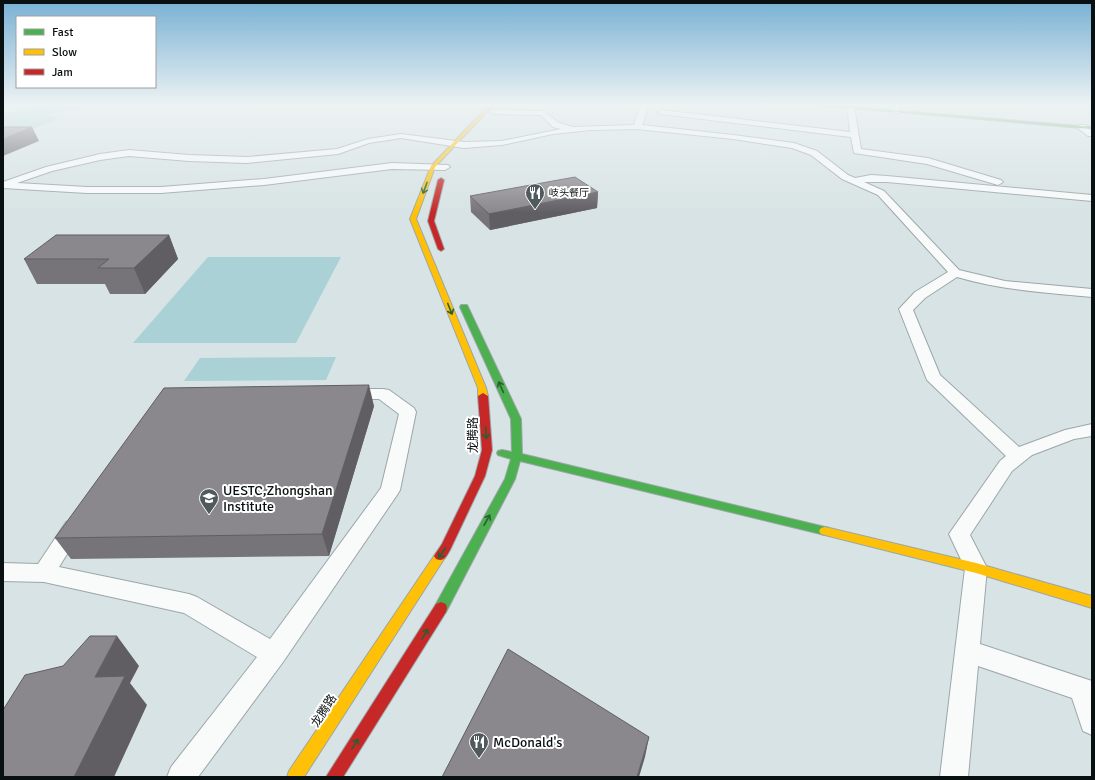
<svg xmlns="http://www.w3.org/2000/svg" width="1095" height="780" viewBox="0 0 1095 780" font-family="Signika,'Noto Sans SC',sans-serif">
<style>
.green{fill:#aad1d6}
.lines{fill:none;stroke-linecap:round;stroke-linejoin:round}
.street-casing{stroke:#9da6a8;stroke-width:2}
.fast-casing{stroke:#9da6a8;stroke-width:2}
.slow-casing{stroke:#9da6a8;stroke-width:2}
.jam-casing{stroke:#9da6a8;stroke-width:2}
.street{fill:#f9fbfb;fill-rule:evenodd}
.fast{fill:#4caf50;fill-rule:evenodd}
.slow{fill:#ffc107;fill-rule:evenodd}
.jam{fill:#c62828;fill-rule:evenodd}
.wall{fill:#777479}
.shaded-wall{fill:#615e63}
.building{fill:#8a878d;stroke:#615e63}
.oneway{stroke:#2a6030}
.labels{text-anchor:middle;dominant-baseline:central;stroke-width:4;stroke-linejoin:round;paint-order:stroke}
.far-poi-label{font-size:10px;fill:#091011;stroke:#fff;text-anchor:start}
.street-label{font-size:12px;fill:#091011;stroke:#fff}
.near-poi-label{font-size:14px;fill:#091011;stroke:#fff;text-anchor:start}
</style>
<rect width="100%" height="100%" fill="#d7e3e4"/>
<path class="green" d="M47,104H69L83,107L45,115L59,118L3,142V114Z
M208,257H341L296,343H133Z
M336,357L326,380L184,381L200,358Z"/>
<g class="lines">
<g class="street-casing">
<path id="street" d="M641,104H649L642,125L733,135L794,143L817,151L848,175L855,178L871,175L887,176L1092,195V201L887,182H864L884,191L959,270L1005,281L1092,289V297C1046,293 1001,290 957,277L925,298L913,310L940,375L1019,447L1065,430L1092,424V436L1074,439L1032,455L1012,471L970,535L987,568L980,644L1092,681V735L1083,731L1072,698L978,666L968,777H940L965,568L949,534L1000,461L1006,456L927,380L899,309L915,292L948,272L878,195L842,179L811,155L792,148L733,139L637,129L590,130L553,134L502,145L464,148L401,138L369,143L338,154L247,163L189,161L129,156L100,160L52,171L17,183L87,187H161L264,179L392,163L448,165L450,167L445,170L392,169L264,185L161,193H87L3,188V182L46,167L100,154L129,150L189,155L247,157L337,149L368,139L401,134L464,142L502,141L561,129L553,127L541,115L494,114L490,112L491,110L543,111L559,123L573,127L634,125Z
M891,104H897L900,111L899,113H893Z
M847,105H850L854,107L861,149L928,158L1001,180L1003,182L998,185L927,164L854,153L851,137L661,114L657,112L661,110L850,132Z
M1079,125H1085L1092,131V136H1088L1079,129Z
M349,389H383L389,390L414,408L416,412L400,490L397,495L283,662L198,777H167L171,767L257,657L184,613L44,582L3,581V563L38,564L66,522L73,520L80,522L83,528L59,567L189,594L197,597L270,639L381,488L399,414L379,399H349L343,398L341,394L343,390Z"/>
</g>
<g class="fast-casing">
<path id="fast" d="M804,104H817L1092,127V129Z
M461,305H467L468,307L521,419L522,454L825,527L829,528L831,531L829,534L825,535L520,461L515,479L446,612L441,614L436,612L435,608L436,604L505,479L511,459L498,455L497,453L498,451L502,450L512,452L511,419L460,307Z"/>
</g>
<g class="slow-casing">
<path id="slow" d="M490,104H494L435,167L416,219L486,388L488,396L483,399L478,396V388L410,219L431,166Z
M825,527L976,563L1092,596V608L976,573L821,534L819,531L821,528Z
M440,551L444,553L446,556L444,559L304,777H287L289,771L436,553Z"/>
</g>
<g class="jam-casing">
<path id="jam" d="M441,178L444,180L434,221L444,249L441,251L438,249L428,221L438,180Z
M483,393L488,396L492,450L485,476L450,550C446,557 444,562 436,559L434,556L442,544L475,476L482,450L478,396Z
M441,602L446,604L447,608L446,612L343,777H326L436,604Z"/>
</g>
<use href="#street" class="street"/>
<use href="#fast" class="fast"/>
<use href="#slow" class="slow"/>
<use href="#jam" class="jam"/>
</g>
<path class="wall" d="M598,192L597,208L490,230L471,212L470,196Z
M169,235L178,259L145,294H110L105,284H37L24,259Z
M374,406L329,556L71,559L55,538Z"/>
<path class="shaded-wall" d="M32,127L39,141L3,156V139Z
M598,192L597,208L490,230L489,214Z
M169,235L178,259L145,294L134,268Z
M369,385L374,406L329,556L322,534Z
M117,636L139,666L130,683L147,705L114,777H74L95,677Z
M649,737L645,757L639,777H637Z"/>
<path class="building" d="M3,127H32L3,139Z
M575,177L598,192L489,214L470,196Z
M56,235H169L134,268H98L109,259H24Z
M369,385L322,534L55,538L164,388Z
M90,636H117L95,677L125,676L74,777H3V710L25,675L63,666Z
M508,649L649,737L637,777H442Z"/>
<defs><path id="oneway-shaft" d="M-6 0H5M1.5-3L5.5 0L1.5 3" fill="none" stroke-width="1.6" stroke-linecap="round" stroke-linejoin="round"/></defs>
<g class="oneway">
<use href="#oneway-shaft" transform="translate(425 188) rotate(110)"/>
<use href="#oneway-shaft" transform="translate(450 309) rotate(68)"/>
<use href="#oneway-shaft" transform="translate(501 387) rotate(-114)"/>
<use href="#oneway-shaft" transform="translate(486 433) rotate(86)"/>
<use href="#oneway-shaft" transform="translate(487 520) rotate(-61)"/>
<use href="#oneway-shaft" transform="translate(442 553) rotate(123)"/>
<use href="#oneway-shaft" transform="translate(425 634) rotate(-58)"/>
<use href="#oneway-shaft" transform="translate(355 744) rotate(-58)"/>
</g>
<linearGradient id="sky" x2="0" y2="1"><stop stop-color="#77b1d4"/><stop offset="0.49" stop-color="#edf2f3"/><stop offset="1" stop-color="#edf2f3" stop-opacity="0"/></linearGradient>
<rect width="1095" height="213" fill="url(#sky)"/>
<defs>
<g id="restaurant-pin" transform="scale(1)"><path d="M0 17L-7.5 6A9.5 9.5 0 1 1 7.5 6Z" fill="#515a5b" stroke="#fff"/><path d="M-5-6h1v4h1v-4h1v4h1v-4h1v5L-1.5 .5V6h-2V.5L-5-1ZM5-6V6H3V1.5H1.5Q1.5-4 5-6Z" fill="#fff"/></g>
<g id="university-pin" transform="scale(1)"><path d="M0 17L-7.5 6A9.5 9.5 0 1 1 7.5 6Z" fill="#515a5b" stroke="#fff"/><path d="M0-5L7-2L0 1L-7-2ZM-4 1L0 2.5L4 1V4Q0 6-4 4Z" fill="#fff"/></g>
</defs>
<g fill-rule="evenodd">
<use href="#restaurant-pin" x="535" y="193"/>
<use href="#university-pin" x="209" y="498"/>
<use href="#restaurant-pin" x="479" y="742"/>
</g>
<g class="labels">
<g class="far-poi-label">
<text x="549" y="193">岐头餐厅</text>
</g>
<g class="street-label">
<text transform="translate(473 435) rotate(-90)">龙腾路</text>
<text transform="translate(324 711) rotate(-57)">龙腾路</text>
</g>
<g class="near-poi-label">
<text x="223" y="490">UESTC,Zhongshan<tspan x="223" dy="16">Institute</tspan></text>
<text x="493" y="742">McDonald's</text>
</g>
</g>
<rect width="1095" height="780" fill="none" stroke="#091011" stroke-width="8"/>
<rect x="16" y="16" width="140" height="72" fill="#ffffff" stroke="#9d9fa0"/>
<rect x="24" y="29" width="20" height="6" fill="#4caf50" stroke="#9d9fa0"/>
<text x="52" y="36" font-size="12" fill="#091011">Fast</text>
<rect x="24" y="49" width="20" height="6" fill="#ffc107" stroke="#9d9fa0"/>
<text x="52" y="56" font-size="12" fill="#091011">Slow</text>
<rect x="24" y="69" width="20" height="6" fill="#c62828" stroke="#9d9fa0"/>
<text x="52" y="76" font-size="12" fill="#091011">Jam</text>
</svg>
